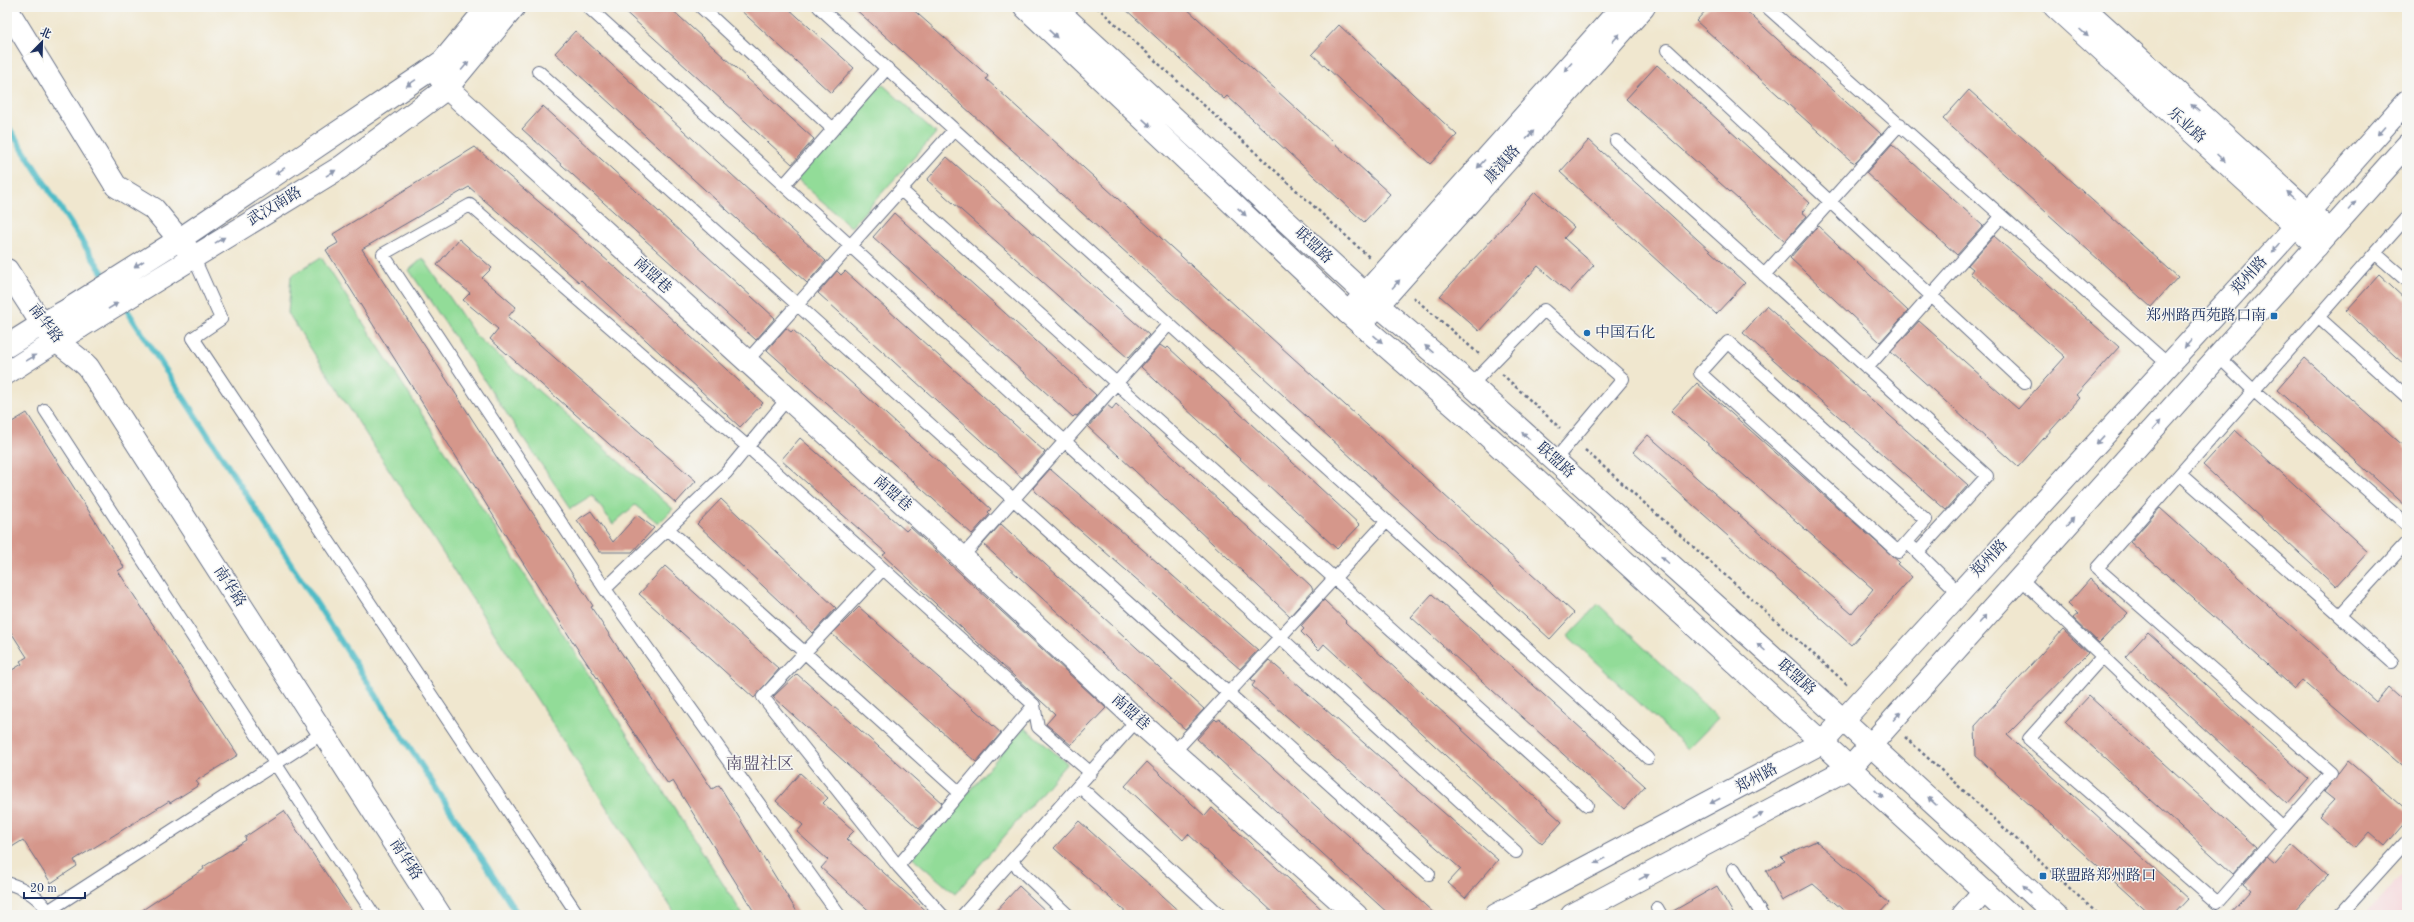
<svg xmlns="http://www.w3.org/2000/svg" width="2414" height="922" viewBox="0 0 2414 922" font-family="'Old Standard TT','Noto Serif SC',serif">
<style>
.built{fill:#f6cfd6}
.green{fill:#92dc98;stroke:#56867b}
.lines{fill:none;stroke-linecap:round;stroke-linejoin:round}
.stream{stroke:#4fbcc7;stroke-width:6}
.building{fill:#d5978b}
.service-casing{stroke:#666f86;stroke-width:14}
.minor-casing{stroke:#666f86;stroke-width:24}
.tertiary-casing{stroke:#666f86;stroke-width:24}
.secondary-casing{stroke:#666f86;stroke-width:24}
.path{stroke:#666f86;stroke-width:2.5;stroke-dasharray:3 3;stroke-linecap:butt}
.service{stroke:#fff;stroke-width:12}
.minor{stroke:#fff;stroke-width:22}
.tertiary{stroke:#fff;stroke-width:22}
.secondary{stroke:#fff;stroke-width:22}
.oneway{fill:#8d97ae}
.poi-dot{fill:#1f6fb2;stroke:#f6f6f2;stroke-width:1.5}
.labels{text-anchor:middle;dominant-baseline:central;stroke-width:3;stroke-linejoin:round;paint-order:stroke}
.street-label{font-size:15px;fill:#1b2f5e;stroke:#f6f6f2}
.poi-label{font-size:15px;fill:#1b2f5e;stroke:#f6f6f2;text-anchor:start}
.quarter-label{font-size:17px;fill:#5c536e;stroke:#f6f6f2}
</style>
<rect width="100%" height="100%" fill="#f6f6f2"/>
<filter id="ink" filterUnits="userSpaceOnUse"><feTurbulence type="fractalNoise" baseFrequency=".025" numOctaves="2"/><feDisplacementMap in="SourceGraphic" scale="8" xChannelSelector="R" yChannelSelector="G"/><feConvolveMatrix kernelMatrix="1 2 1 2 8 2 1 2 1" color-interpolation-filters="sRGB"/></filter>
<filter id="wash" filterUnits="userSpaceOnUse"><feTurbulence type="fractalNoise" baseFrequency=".012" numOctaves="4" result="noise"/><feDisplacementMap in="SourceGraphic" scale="16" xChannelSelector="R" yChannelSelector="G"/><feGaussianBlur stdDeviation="0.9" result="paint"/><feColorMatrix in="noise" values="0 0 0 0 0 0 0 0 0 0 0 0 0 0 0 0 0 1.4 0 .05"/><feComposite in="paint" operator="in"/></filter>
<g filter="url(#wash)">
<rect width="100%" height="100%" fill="#f0e7cf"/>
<path class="built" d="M2407,870V915H2365Z"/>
<path class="green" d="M882,84L936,133L851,227L796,178Z
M321,257L743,915H676L288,313L291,276Z
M423,258L476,336L673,509L658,524L635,505L613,524L592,495L571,508L409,270Z
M1598,604L1718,718L1688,749L1568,636Z
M1024,727L1067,763L955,894L912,857Z"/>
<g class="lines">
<path class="stream" d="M7,125L107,280
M123,304L518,915"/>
</g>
<g id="blocks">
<path class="building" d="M620,7H669L814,139L792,164Z
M737,7H787L854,68L831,93Z
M853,7H910L988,76L986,79L1574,613L1550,639L1180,301Z
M1123,7H1185L1390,194L1364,222L1227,96L1224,99Z
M1709,7H1742L1881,134L1855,163L1850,160L1696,21Z
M1339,25L1457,135L1430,164L1312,54Z
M575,31L826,261L807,283L555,53Z
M1657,65L1810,203L1802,212L1807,216L1785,241L1626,99Z
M1969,90L2178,277L2151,307L1943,119Z
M543,106L775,318L756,340L522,129Z
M1589,140L1745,283L1716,314L1560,172Z
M1892,144L1983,226L1957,255L1866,173Z
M475,147L616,268L763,403L740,427L581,280L579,282L469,187L362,249L593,606L591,607L712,789L719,785L799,915H756L673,781L668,784L571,639L326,250L338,243L333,234Z
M947,157L1149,335L1128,358L927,180Z
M1535,192L1574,227L1564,238L1594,265L1569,293L1538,266L1479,331L1440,296Z
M894,213L1096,395L1077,416L1075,415L1073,417L873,237Z
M1818,226L1908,311L1880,342L1790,258Z
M1994,236L2119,347L2076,395L2080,398L2018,467L1891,352L1919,321L2018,409L2065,357L1970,273L1973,269L1968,265Z
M459,239L492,268L482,278L516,307L508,317L696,481L676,503L490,339L498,329L463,300L470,293L437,265Z
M837,271L841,275L845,271L1045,452L1022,478L818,293Z
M2379,275L2407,301V367L2346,311Z
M1766,306L1968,485L1946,510L1743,333Z
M786,328L791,332L793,330L991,509L988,512L990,514L972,534L767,350Z
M1160,345L1166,349L1168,347L1360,525L1337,549L1141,367Z
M2305,358L2407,449V507L2277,390Z
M1697,383L1899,562L1897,564L1912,577L1851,645L1633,452L1648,435L1852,614L1873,589L1671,411Z
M1116,404L1311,586L1313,590L1290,616L1088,427L1107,405L1112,409Z
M27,413L124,567L118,571L238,755L196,781L199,785L170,803L169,801L74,860L77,866L51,883L23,840L7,850V673L22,664L20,661L27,657L7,626V425Z
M2235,430L2368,552L2336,587L2203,465Z
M800,438L906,531L910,527L1106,708L1071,745L1046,724L1055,714L883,555L886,553L781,460Z
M1050,469L1258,650L1240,669L1036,492L1033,488Z
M721,499L836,608L813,633L697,524Z
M2160,508L2376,702L2388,687L2407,704V770L2302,680L2295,689L2130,542Z
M591,511L613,542L637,515L654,528L632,552H600L577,520Z
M1001,524L1204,709L1185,729L983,544Z
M665,566L779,669L754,698L639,594Z
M2090,579L2128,613L2099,643L2073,618L2078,614L2068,604Z
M1432,594L1645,786L1624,809L1411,617Z
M1324,600L1346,621L1345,622L1562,822L1542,844L1324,644L1319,650L1301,632L1304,629L1301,626Z
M859,607L1001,733L976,762L832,634Z
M2063,630L2088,653L2007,735L2188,899L2173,915H2151L1976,756L1975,726Z
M2148,632L2309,779L2287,804L2125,657Z
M1269,660L1498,860L1465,898L1448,883L1461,869L1252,686L1255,682L1251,679Z
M797,674L942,803L919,829L773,697Z
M2089,696L2256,847L2233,874L2065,722Z
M1215,719L1217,721L1220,719L1436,915H1390L1197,739Z
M2348,760L2407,811V820L2385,846L2369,832L2355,848L2319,816L2334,800L2324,792Z
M1147,762L1205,816L1212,808L1328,915H1276L1188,834L1183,840L1125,786Z
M800,773L828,798L823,803L854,831L846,839L931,915H874L821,868L828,860L797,832L803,825L776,801Z
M284,811L354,915H135L204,869L203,867L246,840L245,837Z
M1079,821L1183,915H1129L1054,848Z
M1816,841L1889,903L1878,915H1849L1813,884L1782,901L1766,871L1785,861L1781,857Z
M2292,845L2327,876L2291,915H2228L2251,890L2244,884L2267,857L2275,864Z
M1019,886L1050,915H992Z
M1717,886L1734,915H1668V914Z"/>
</g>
</g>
<g filter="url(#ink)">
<use href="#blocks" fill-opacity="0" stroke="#666f86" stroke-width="1"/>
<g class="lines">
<g class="service-casing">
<path id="service" d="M588,7L1516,852
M701,7L833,129
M819,7L1648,758
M1767,7L2169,365
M1667,50L2025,383
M538,71L1429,874
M1616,141L1987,476L1918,552
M784,185L887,68
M901,190L1587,805
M2375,253L2407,217
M193,256L221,319L193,338L578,915
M1764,275L1900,124
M2318,317L2407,397
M1728,342L1926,520L1898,552L1700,373Z
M2219,357L2253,390L2407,525
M746,362L954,130
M1867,368L2001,217
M1471,385L1544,310L1623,379L1554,461
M45,410L374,915
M2180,474L2392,662
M668,529L960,793
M1912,547L1959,593
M962,557L1169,324
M883,569L763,697L898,866L942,915
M2020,578L2283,828
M605,589L726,473L787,399
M2340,615L2407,542
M2103,656L2029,739L2217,903L2331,773L2097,568L2375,253L2407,281
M1174,752L1387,521
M1079,786L1220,915
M1011,861L1068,915
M898,866L1034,705
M1734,869L1762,915
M7,883C27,889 39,897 51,915
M1657,908L1661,915
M48,911L323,733
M839,915L605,589L383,254L470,205L748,447L1034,705L1038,727L1091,773
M963,915L1137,720
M2340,915L2407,841"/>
</g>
<g class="minor-casing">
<path id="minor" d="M2055,7L2317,246
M2083,7L2330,231
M7,9L116,186L154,209L193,256
M433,68L447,88L962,557L1137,720L1356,915
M1348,313L1622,7
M1361,324L1644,7
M44,328C57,345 73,352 88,367L440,915
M1963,915L1984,891"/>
</g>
<g class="tertiary-casing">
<path id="tertiary" d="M7,270L42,324L69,309
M55,342L80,327
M1496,915L1823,742L2296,226L2407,101
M1572,915L1851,767L2407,145"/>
</g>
<g class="secondary-casing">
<path id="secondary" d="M1025,7L1348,313L1476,425L2010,915
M1054,7L1365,294L1471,385L1843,720L2056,915
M69,309L180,239L433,68L443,61L488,7
M80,327L341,167L447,88L514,7
M7,346L42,324
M7,373L55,342"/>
</g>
<path class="path" d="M1097,7L1369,257
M1413,297L1479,354
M1502,374L1560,428
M1585,450L1848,685
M1905,737L2099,915"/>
<use href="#service" class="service"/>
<use href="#minor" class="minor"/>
<use href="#tertiary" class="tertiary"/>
<use href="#secondary" class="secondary"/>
</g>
<defs><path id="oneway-solid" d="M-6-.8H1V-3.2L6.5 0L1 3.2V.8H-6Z"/></defs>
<g class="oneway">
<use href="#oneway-solid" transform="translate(2084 33) rotate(42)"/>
<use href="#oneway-solid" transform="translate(1053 34) rotate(43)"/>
<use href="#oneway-solid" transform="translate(1616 38) rotate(-48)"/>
<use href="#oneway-solid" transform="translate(465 66) rotate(-50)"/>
<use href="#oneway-solid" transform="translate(1568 67) rotate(132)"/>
<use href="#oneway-solid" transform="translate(411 83) rotate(146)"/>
<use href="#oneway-solid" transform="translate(2195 108) rotate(-138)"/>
<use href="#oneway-solid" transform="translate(1147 123) rotate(43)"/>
<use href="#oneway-solid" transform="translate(2381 131) rotate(132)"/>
<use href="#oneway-solid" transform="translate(1530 135) rotate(-48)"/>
<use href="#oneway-solid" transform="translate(2221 158) rotate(42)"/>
<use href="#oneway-solid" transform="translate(1481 164) rotate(132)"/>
<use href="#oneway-solid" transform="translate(280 171) rotate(146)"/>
<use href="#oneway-solid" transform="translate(331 173) rotate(-31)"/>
<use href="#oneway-solid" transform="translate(2291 195) rotate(-138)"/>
<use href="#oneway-solid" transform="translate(2352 206) rotate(-48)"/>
<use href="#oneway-solid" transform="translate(1242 212) rotate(43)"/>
<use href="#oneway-solid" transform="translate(220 240) rotate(-31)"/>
<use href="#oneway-solid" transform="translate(2276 248) rotate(132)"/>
<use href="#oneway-solid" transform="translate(139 264) rotate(148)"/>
<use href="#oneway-solid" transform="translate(1396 284) rotate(-48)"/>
<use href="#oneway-solid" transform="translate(113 306) rotate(-32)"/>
<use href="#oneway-solid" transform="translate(1378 339) rotate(41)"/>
<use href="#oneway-solid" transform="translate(2188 344) rotate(132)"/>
<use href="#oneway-solid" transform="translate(1429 349) rotate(-139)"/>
<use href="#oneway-solid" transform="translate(31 358) rotate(-32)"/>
<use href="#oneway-solid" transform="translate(2157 425) rotate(-48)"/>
<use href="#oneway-solid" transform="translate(1526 436) rotate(-138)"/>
<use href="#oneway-solid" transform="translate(2100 440) rotate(133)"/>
<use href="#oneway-solid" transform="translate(2070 522) rotate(-48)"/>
<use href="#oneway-solid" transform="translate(1665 560) rotate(-138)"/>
<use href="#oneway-solid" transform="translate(1983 619) rotate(-48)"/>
<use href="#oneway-solid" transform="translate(1761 647) rotate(-138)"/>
<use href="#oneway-solid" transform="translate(1897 716) rotate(-48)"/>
<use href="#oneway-solid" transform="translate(1879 794) rotate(43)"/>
<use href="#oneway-solid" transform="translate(1715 801) rotate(152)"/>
<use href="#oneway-solid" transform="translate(1932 801) rotate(-137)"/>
<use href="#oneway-solid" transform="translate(1758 816) rotate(-28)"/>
<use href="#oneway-solid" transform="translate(1600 861) rotate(152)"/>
<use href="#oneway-solid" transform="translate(1644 877) rotate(-28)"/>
<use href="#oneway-solid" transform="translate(2027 889) rotate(-137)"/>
</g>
</g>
<g class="poi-dot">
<rect x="2270" y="312" width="8" height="8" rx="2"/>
<circle cx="1587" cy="333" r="4"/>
<rect x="2039" y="872" width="8" height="8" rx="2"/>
</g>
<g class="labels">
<g class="street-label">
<text transform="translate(2186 126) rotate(42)">乐业路</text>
<text transform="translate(1503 165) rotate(-48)">康滇路</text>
<text transform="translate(275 207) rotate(-31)">武汉南路</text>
<text transform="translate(1313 246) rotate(43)">联盟路</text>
<text transform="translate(652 276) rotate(43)">南盟巷</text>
<text transform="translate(2250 276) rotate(-48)">郑州路</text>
<text transform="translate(45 324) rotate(52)">南华路</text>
<text transform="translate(1555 461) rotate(42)">联盟路</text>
<text transform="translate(892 494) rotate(42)">南盟巷</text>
<text transform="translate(1990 559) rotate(-47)">郑州路</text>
<text transform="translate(229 587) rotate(57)">南华路</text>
<text transform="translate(1796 678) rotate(42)">联盟路</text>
<text transform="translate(1130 713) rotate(42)">南盟巷</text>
<text transform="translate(1757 779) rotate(-28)">郑州路</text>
<text transform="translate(405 860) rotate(57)">南华路</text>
</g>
<g class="poi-label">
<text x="2266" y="316" text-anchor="end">郑州路西苑路口南</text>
<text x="1595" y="333">中国石化</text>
<text x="2051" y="876">联盟路郑州路口</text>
</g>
<g class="quarter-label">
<text x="760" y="764">南盟社区</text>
</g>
</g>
<rect width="2414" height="922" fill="none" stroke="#f6f6f2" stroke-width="24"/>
<g transform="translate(42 42) rotate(23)" stroke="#f6f6f2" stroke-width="3" paint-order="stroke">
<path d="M0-3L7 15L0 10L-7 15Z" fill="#1b2f5e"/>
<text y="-6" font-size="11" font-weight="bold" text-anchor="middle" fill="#1b2f5e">北</text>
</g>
<path d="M24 892v6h61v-6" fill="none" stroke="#1b2f5e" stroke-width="2"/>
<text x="30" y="892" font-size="12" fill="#1b2f5e" stroke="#f6f6f2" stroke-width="3" paint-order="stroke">20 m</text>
</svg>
